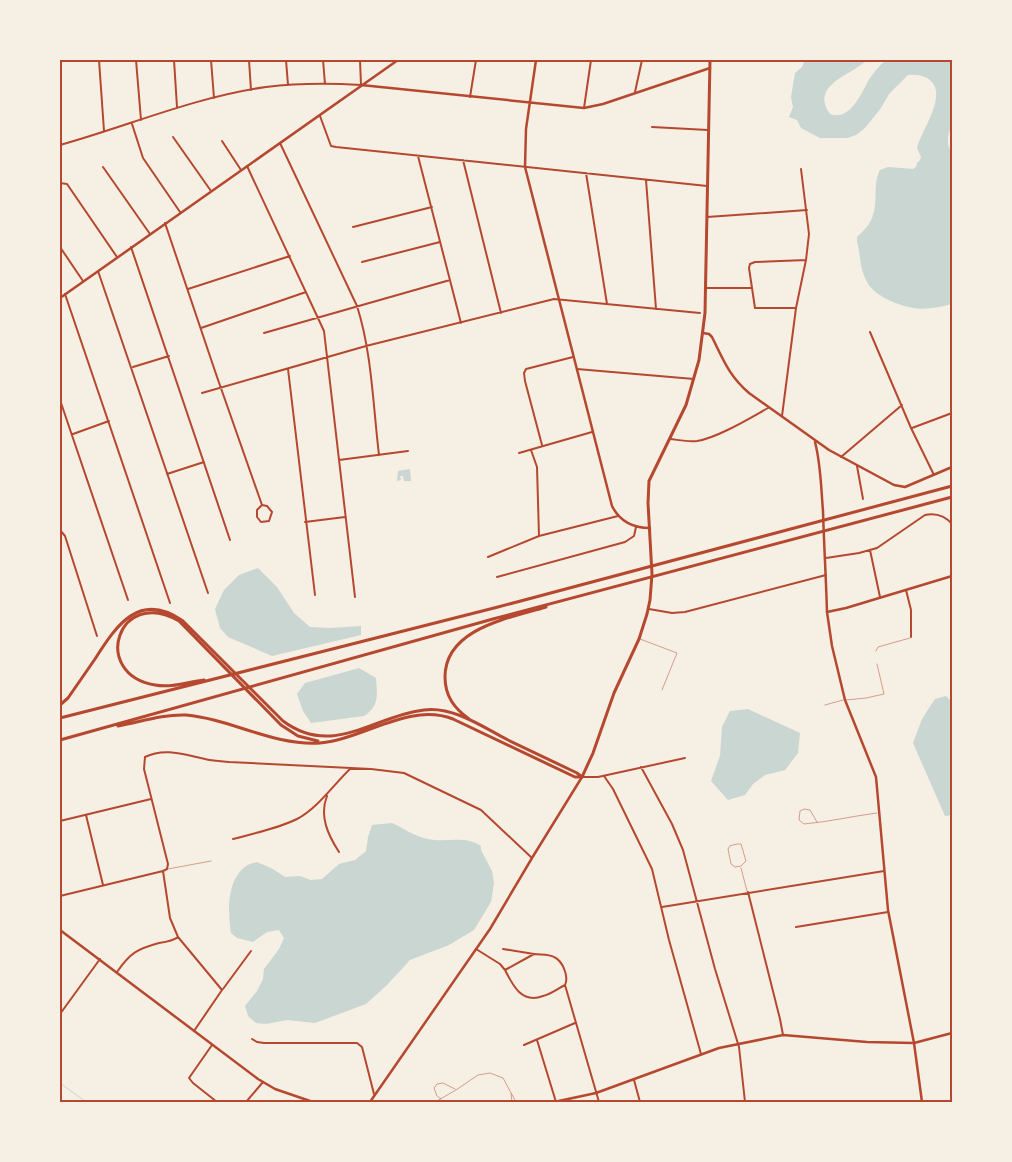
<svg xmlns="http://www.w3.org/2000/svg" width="1012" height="1162" viewBox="0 0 1012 1162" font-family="Quicksand,sans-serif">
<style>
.water{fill:#c9d6d2}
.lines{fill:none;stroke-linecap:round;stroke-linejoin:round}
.stream{stroke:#c9d6d2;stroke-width:1}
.service{stroke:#b5482f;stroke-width:0.5}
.minor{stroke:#b5482f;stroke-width:2}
.tertiary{stroke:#b5482f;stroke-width:2.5}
.secondary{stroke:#b5482f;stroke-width:2.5}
.primary{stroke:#b5482f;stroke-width:3}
.motorway{stroke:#b5482f;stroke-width:3}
.neatline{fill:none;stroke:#b5482f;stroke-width:2}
</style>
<rect width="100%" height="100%" fill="#f6efe4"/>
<path class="water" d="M805,60H868C863,63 859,66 855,69C838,79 813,91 830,114C851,122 862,91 870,78C874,72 880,65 886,60H952V126C947,134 946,146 952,153V304C941,307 925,310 913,308C898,305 874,296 867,282C859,267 861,256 857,241V237C863,231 869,226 872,218C879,202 872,185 880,170L888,167L913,169L916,167L917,163L920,160L921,157L917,148C921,130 951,92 927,78C922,75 914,74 908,75L889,94L881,108L865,128L856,135L847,138H820L801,128L797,120L789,117L793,107L791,97L795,73L802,67Z
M410,469L411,481H404L403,476H400L401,480L397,481L398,471Z
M258,568L277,587L294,613L310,627L330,628L361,626V635L272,656L228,637L220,628L215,609L224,590L239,575Z
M359,668L376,678C377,694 380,706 364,716L311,723L303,711L297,694L305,683Z
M946,696L952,702V815L945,816L913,743L922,719L935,699Z
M748,709L800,733L798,753L785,770L765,775L753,784L745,795L728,800L711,781L720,756L722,727L730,711Z
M392,823C403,828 416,837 428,839C446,843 465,835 481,846V850L492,871L494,883L491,902L474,930L449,945L410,960L387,985L366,1004L315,1023L287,1020L266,1024L256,1023L248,1016L245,1006L257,991L263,979L264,969L279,949L284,938L279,930L267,932L253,942L237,938L231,933C228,912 226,881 246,866C249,864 254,863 257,862L273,869L285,877L300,876L311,880L322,879L339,864L355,860L366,851L368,837L372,825Z"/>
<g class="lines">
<path class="stream" d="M60,1083L86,1102"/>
<path class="service" d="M640,639L677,653L662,690
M876,651L878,647L910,638
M846,700L866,698L884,694L877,664
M825,705L843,700
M817,822L810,810L804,809L800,811L799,820L804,824C828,822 853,816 877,813
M738,844H741L746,861L741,866L735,867L731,864L728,849L730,846Z
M741,868L747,891
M168,869L211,861
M511,1094L512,1102
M441,1099L437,1096L434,1088L437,1084L443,1083L455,1089
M435,1102L456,1090L478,1075L490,1073L503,1078L516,1102"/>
<path class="minor" d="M99,60L104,131
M136,60L141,120
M174,60L177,107
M211,60L214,98
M249,60L251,90
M286,60L288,85
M323,60L325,84
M635,92L642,60
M470,97L476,60
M584,108L591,60
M320,116L331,146L336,147L707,186
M132,124L143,158L180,212
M652,127L708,130
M173,137L211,191
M222,141L241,170
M280,143L357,306C372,353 373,406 379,455
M60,145C128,126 195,97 266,87C298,83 330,83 361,85L360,60
M418,156L461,323
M463,160L501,313
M247,166L324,331L355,597
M103,167L150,234
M586,173L607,304
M646,180L656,309
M60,183L67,184L117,257
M707,217L807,210
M165,223L216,374L262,505L257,510V517L261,522L269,521L272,512L267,506L262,505
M353,227L432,207
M60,247L83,281
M131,247L230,540
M362,262L440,242
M98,271L208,593
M706,288H751
M188,289L290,256
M65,294L170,603
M796,308H755L749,268L750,264L755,262L806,260
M201,328L306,292
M870,332L911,428L934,475
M264,333L450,280
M133,367L169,356
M288,369L315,595
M577,369L694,379
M202,393L366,346L554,299L700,313
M60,400L128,600
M782,416L796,308L806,260L809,234L801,169
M912,428L952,413
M73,434L109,421
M670,439C679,440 688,442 697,441C717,438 750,418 768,408
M542,445L525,381L524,373L526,369L573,357
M531,450L537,467L539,536
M519,453L592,432
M841,457L902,405
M339,460L408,451
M857,466L863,499
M167,474L204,462
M305,522L345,517
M60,530L65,536L97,636
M870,550L880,597
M488,557L539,536L618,516
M826,558L859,553L877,548L925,515C935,513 945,516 952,524
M497,577L625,542L634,536L636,527
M906,590L911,610V637
M649,609L672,613L685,612L826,575
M641,767L672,824L683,850L715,969L739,1047L745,1102
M604,776L613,789L652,869L669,940L701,1054
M582,777H598L685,758
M327,796C319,816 328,835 339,852
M86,815L103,885
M60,821L151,799
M233,839C254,833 277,829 297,819C317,809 334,784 351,768
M163,871L167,869L168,864L144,769L145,757C165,747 185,755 205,759C213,761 221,761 229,762L371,769L404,773L481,810L532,858
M163,871L170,918L178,937
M748,892L780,1019L783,1035
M60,896L163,871
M662,907L884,871
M796,927L888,912
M476,949L500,964L505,970
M503,949L534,954
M534,954C540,955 549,954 554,957C563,961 569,977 565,985C557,989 551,994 543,996C522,1004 513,986 505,970Z
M117,972C130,953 137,949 159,943C166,942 173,941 178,937L222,990L194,1031
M565,985L599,1102
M223,989L251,951
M60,1014L100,959
M252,1039L257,1042L264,1043H357L362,1047L374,1094
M537,1040L556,1102
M212,1045L189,1078L193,1083L217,1102
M524,1045L575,1023
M634,1080L640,1102
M246,1102L263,1082"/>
<path class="tertiary" d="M536,60L526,129L525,167L612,506C620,522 633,528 650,528
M361,85L584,108L603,104L710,68
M827,612L832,646L845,700L876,777L888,910L914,1043L922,1102"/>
<path class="secondary" d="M60,298L398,60
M703,333L709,334L712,337C723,359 729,376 749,393L829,450L894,485L905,487L952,467
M815,442C821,465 821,488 823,511C824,545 826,578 827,612L846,608L952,576
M60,930L258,1079L275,1089L313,1102
M370,1102L490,929L532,858L582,777
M554,1102L596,1093L719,1048L783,1035L867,1042L914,1043L952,1033"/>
<path class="primary" d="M582,777L593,753L614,693L639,639L647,614L650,600L652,574L648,503L649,481L686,405L699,360L705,313L710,60"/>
<path class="motorway" d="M204,680C187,682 172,688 155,685C90,674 118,586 179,621L281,725L298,736L318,741
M60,705L68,698C77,685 86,672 95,659C117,624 140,591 183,621L283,721C333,758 373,716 424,710C453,706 483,727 508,740C531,751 554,762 577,773L582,777
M60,718L498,607L952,486
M469,719C454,708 445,696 445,677C445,628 510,618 546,607
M118,726C140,722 163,714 186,715C231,719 273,746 320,743C364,739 409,702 453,719L575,777H581
M60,740L493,619L952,497"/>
</g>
<rect width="1012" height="1162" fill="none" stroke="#f6efe4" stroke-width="122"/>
<rect x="61" y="61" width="890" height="1040" class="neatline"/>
</svg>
